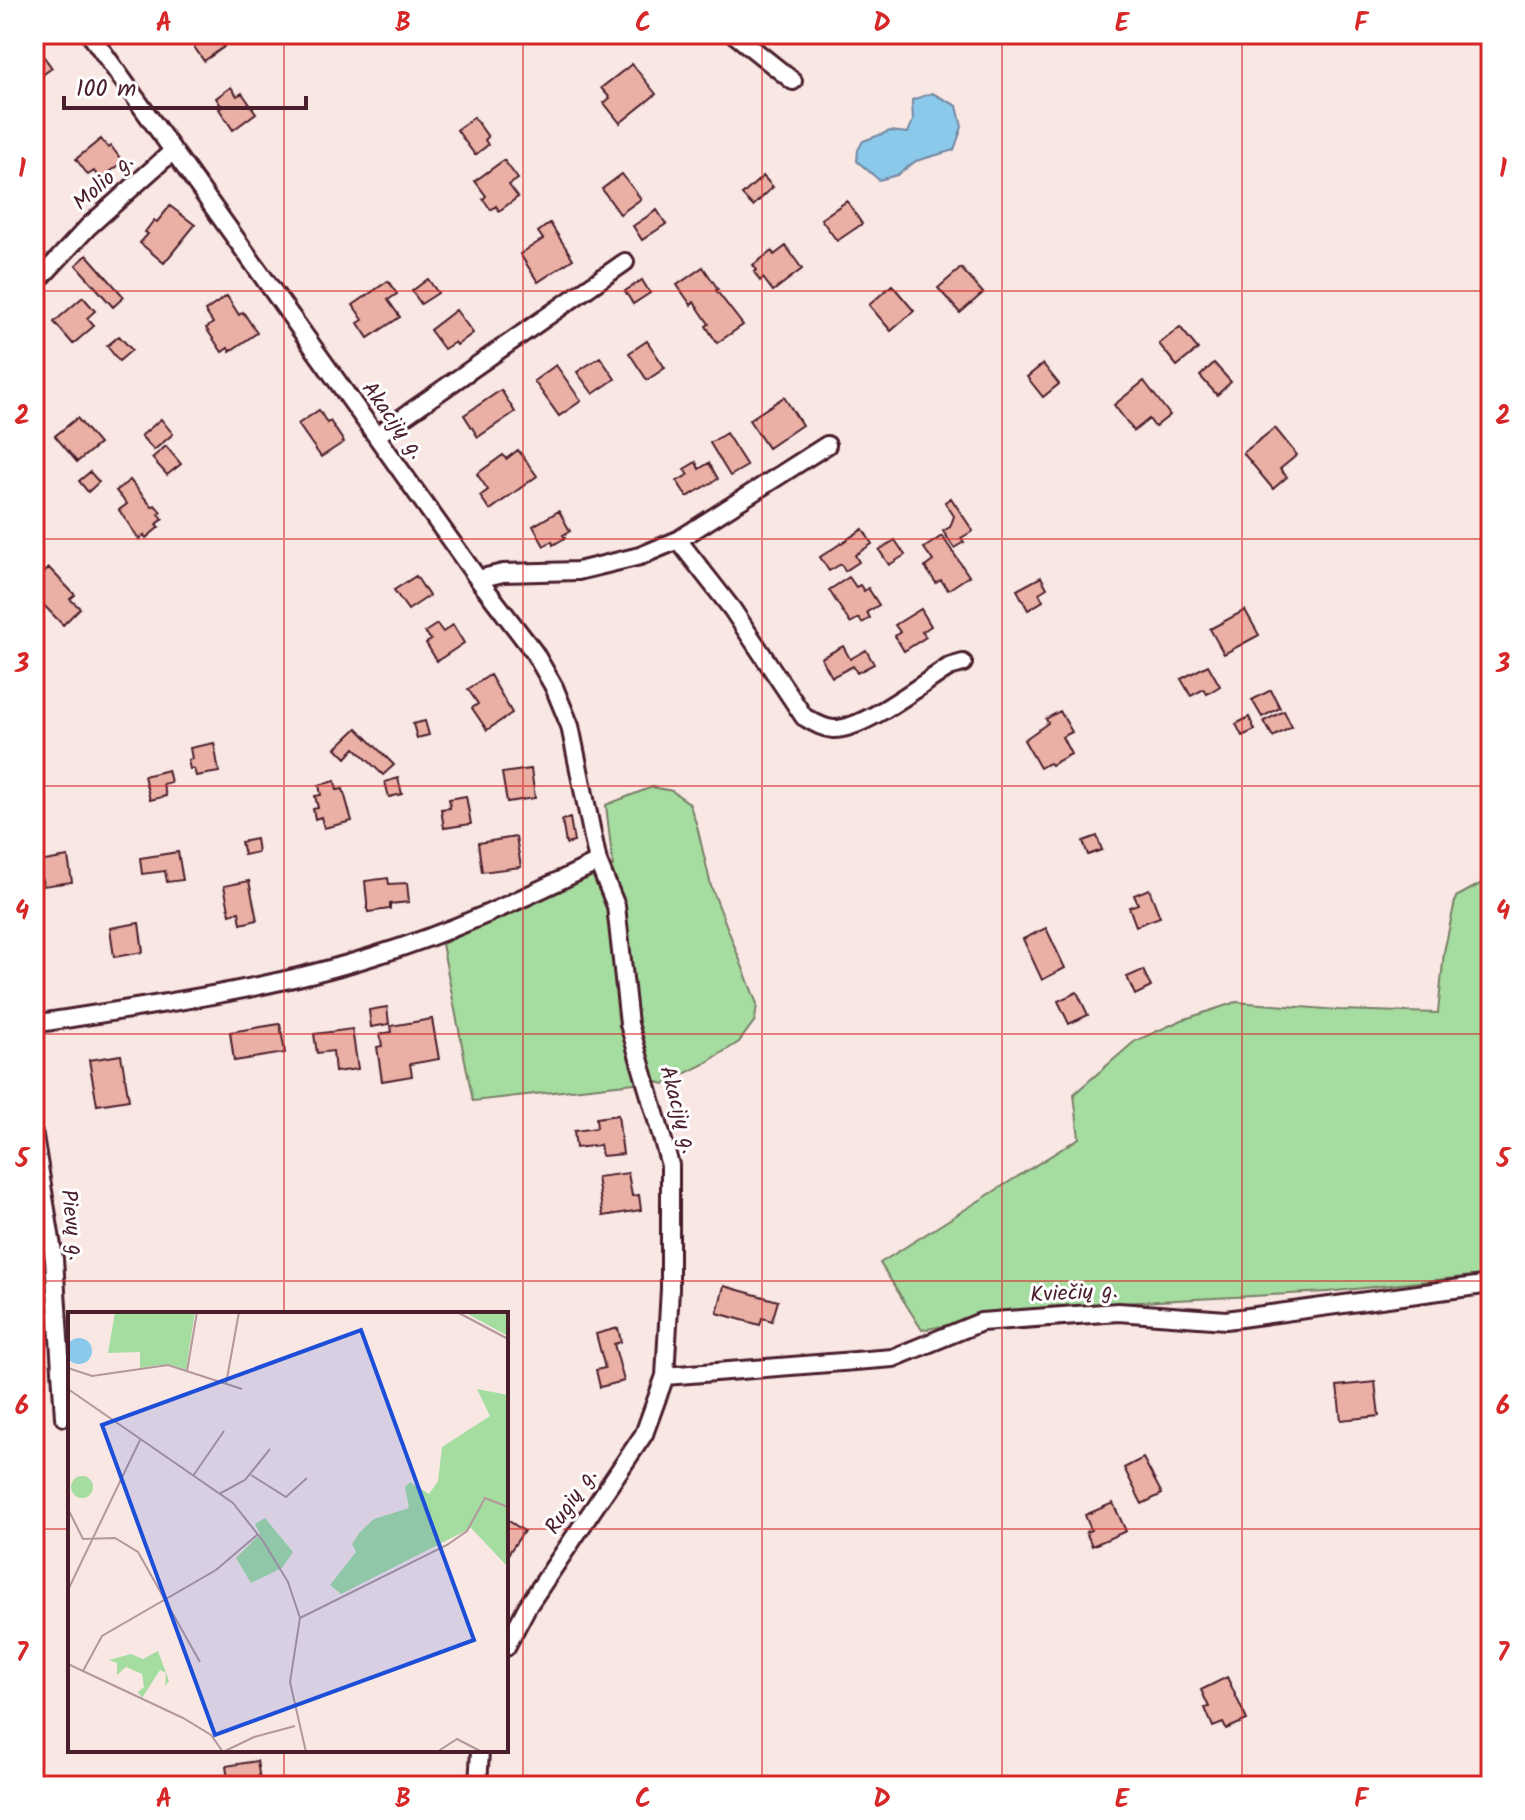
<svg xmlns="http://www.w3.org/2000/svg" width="1525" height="1820" viewBox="0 0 1525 1820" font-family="Kalam,sans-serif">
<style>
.green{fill:#a5dca0;stroke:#787e66;stroke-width:2}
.water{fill:#8bc9eb;stroke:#71859e;stroke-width:2}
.building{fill:#eab0a5;stroke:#4a1f2b;stroke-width:2}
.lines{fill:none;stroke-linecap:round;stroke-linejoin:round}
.minor-casing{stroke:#4a1f2b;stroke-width:22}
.minor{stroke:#fff;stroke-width:16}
.grid{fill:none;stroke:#d62828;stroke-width:2;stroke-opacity:0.55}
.labels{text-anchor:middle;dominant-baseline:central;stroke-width:6;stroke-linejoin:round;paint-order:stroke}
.street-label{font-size:22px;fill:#4a1f2b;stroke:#fff}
.inset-road{fill:none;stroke:#b3979a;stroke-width:2}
.view{fill:#1d4ed8;fill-opacity:0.15;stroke:#1d4ed8;stroke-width:4}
.inset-edge{fill:none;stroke:#4a1f2b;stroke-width:4}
.neatline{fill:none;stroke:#d62828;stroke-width:3}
.grid-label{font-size:26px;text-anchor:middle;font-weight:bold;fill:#d62828}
</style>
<rect width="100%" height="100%" fill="#f9e7e4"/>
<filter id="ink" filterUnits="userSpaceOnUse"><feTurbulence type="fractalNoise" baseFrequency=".0125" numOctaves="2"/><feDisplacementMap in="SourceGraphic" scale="16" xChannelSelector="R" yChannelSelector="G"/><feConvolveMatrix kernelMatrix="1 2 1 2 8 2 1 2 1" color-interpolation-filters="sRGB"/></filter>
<g filter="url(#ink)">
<path class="green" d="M652,787L672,791L689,803L697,826L711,886L757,1004L755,1020L739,1042L704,1064L664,1084L653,1081L473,1101L442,944L613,866L606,805Z
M1491,878V1274L1327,1292L1045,1307L922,1330L880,1263L1079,1138L1074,1094L1135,1041L1182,1020L1236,1002L1339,1010L1438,1013L1444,952L1456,897Z"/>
<path class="water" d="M932,93L957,106L962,127L954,150L916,161L897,175L879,180L857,161L858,150L863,141L890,131L908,133L913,120L912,100Z"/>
<path class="building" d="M185,34H215L224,47L204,61Z
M34,43L52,68L34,81Z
M632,64L656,94L620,123L604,103L610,98L601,88Z
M231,87L237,96L242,93L256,113L233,130L219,109L222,107L216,98Z
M474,117L488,137L485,140L488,145L475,155L457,130Z
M101,139L108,148L111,146L123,162L100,179L94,171L88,175L76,159Z
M504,160L518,179L509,185L518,197L499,211L496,206L491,210L483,199L486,196L475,181Z
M622,174L641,199L620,214L602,189Z
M763,176L773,187L753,206L742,195Z
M847,201L862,224L837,241L821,219Z
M170,206L195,225L164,263L140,243L148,234L145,232L154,220L157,222Z
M657,210L666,224L642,240L633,226Z
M550,223L573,259L538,282L520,254L543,239L538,232Z
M786,246L802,269L773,291L763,278L760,281L754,272L757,270L753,265L772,251L774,255Z
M87,255L124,297L113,307L76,265Z
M703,267L718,289L716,290L743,325L717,343L706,326L709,324L694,302L691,305L677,285Z
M961,268L983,293L960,313L938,288Z
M428,279L438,293L421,304L412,291Z
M642,280L650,293L633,304L625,291Z
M388,281L397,294L388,300L400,317L368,338L358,323L363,320L353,305Z
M892,285L914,311L891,331L869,305Z
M227,296L239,315L243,312L257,333L230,351L228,348L222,352L206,328L213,323L205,311Z
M83,297L95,311L87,318L94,326L73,344L54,322Z
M456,310L473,333L457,345L455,342L444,349L430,330Z
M1180,327L1198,349L1177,366L1159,344Z
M119,336L132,350L119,361L107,346Z
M647,341L665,368L647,380L629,353Z
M600,357L615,379L593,394L577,372Z
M1214,363L1231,382L1217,395L1200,376Z
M1043,364L1059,384L1043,397L1027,377Z
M556,365L581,401L559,416L534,381Z
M1144,381L1170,415L1155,427L1149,419L1134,431L1114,405Z
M501,390L515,412L478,437L464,415Z
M784,397L802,425L768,448L749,420Z
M319,410L327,423L330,421L344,442L321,457L298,424Z
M77,418L99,444L77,462L55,436Z
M161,419L173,434L154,450L141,436Z
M1275,428L1297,455L1280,469L1287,477L1273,489L1243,453Z
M726,433L747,466L730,476L710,443Z
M166,446L181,464L167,475L152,458Z
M518,450L537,476L490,510L480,496L488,490L477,474L503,455L506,459Z
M696,462L699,469L709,463L718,479L687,497L677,481L688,475L684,469Z
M90,472L99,482L88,492L79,481Z
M130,480L152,507L155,505L161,512L159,514L163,519L156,525L159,527L146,538L144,535L139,539L119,510L127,504L116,491Z
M951,498L973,531L961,538L964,542L954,548L943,531L950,527L954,516L945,502Z
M559,511L570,531L563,535L565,538L553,545L552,541L544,546L533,526Z
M863,529L872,544L855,555L859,562L845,571L841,564L829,571L820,557Z
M942,536L969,576L948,590L941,580L936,583L925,567L933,561L924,548Z
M895,540L905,555L889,565L879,550Z
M49,568L75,595L70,599L80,608L63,625L34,595V583Z
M416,576L429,596L408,610L394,590Z
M849,577L856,587L860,585L864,591L868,588L879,605L867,612L870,618L862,623L859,618L850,623L829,590Z
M1041,577L1047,588L1039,593L1043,601L1028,610L1017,590Z
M921,609L931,626L922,632L926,637L904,651L895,636L900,632L895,625Z
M1245,610L1259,635L1224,654L1210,629Z
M437,624L443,632L453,625L464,643L437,661L426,643L431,640L425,632Z
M843,646L850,659L866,650L874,664L857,673L853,666L832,677L821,658Z
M1208,665L1220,686L1207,694L1204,689L1191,696L1181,679Z
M490,675L512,713L487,730L472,708L478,704L468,689Z
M1271,690L1280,708L1262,717L1252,700Z
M1060,711L1072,732L1062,737L1071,754L1051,765L1049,763L1040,768L1024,740L1048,723L1046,719Z
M1284,711L1292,727L1273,737L1264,721Z
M1249,717L1255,730L1242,736L1236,724Z
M425,721L429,735L417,738L413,724Z
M357,728L394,765L383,775L355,748L346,758L336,748Z
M214,743L219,772L196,776L194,769H190L188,760L192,759L190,748Z
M531,769L535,798L507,802L502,773Z
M168,770L171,782L163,784L166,796L150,800L144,776Z
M398,778L402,794L389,797L385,782Z
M335,781L337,790L343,789L352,821L324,828L321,817L315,819L313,809L318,808L315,796L321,795L319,785Z
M466,796L471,824L444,828L441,809L450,808L449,799Z
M570,818L574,842L566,844L562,820Z
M1097,836L1102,850L1088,855L1083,841Z
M516,837L521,867L482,872L478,843Z
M256,839L258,852L244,855L241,842Z
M178,852L183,880L167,882L165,871L142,874L140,858Z
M68,857L72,882L43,886L39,862Z
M388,878L389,884L407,883L409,902L390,904V909L368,912L365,881Z
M249,881L257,920L241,924L239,912L230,914L224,886Z
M1149,889L1160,917L1136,926L1129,907L1138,904L1134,895Z
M139,923L143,952L114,957L110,928Z
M1046,928L1065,968L1042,980L1023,939Z
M1143,970L1151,987L1135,995L1127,977Z
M1077,992L1088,1015L1069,1024L1058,1001Z
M387,1007L389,1024L371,1027L369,1010Z
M432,1019L439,1059L410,1064L412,1076L382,1081L377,1047L382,1046L380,1034L392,1032L391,1026Z
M280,1024L285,1053L234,1061L230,1032Z
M352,1029L358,1069L335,1072L333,1051L317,1053L314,1034Z
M121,1055L129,1100L97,1105L89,1060Z
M618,1115L623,1154L602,1156L600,1145L576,1148L574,1131L597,1128L596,1118Z
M628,1173L632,1196L639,1195L641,1210L603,1216L597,1177Z
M724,1286L778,1301L772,1321L762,1318L760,1325L717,1313Z
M618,1328L621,1342L614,1344L624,1381L600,1387L596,1370L605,1368L596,1334Z
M1375,1382L1379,1416L1341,1420L1337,1386Z
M1143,1458L1162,1494L1142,1504L1124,1468Z
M1113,1503L1126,1531L1092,1546L1086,1532L1091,1530L1085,1515Z
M506,1519L524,1531L506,1557Z
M1227,1677L1247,1720L1226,1729L1223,1723L1213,1727L1205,1708L1209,1707L1201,1690Z
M257,1761L261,1786H229L226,1766Z"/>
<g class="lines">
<g class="minor-casing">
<path id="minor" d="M90,34L478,579L534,652L554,687L570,726L598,862L616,906L629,1024L670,1165V1289L665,1376L644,1434L527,1607L506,1647
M734,34L793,81
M34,285L88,227L173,151
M376,436L625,262
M678,540L732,609L804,717C813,722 822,728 833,729C864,730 921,684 949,667L963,663
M478,579L503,573L578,571L640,556L678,540L827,445
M34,1024C147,1006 264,991 374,956C453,932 524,898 598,862
M34,1136L54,1259L64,1417
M665,1376L893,1358L981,1322L1118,1312L1226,1320L1491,1284
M478,1786L480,1750"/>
</g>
<use href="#minor" class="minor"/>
</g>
</g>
<path class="grid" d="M284,34V1314M523,34V1786M762,34V1786M1002,34V1786M1242,34V1786M34,291H1491M34,539H1491M34,786H1491M34,1034H1491M34,1281H1491M34,1529H70M506,1529H1491M284,1750V1786"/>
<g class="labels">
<g class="street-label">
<text transform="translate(104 183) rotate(-42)">Molio g.</text>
<text transform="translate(392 421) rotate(54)">Akacijų g.</text>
<text transform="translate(677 1110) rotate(75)">Akacijų g.</text>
<text transform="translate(71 1225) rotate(83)">Pievų g.</text>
<text transform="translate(1074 1294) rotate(-3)">Kviečių g.</text>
<text transform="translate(572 1502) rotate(-56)">Rugių g.</text>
</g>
</g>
<g transform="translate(68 1312)">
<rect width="440" height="440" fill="#f9e7e4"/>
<path d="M47,0H127L118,58L100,52L72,56V40L40,41ZM396,0H440V24ZM409,77L440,83V255L403,216L273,282L262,273L288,240L284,232L292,220L306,207L341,196L337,175L342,170L361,182L370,169L374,135L422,104ZM3 175a11 11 0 1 1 22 0a11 11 0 1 1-22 0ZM197,206L225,240L214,256L183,271L168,246L192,222L187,212ZM90,339L101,369L97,374L98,361L92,358L74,386L70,380L76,375L74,362L58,355L49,363V351L41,348L63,342L75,347Z" fill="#a5dca0"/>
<path d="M-2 39a13 13 0 1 1 26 0a13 13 0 1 1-26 0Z" fill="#8bc9eb"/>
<path class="inset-road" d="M389,0L440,27M0,56L24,64L100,53L174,77M119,59L129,0M158,72L171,0M0,77L165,191L195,229L220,270L232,306L222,370L238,440M183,163L218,185L239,166M125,164L156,119M151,182L177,168L202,137M0,197L15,227L47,226L70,240L132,350M0,278L72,128M232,306L379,233L399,219L417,186L440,195M0,352L115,406L143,423L155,440M15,359L34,324L148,258L189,223M155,440L186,425L227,414M369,440L389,427L414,440"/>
<path class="view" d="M293,18L406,328L147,423L34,113Z"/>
<rect width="440" height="440" class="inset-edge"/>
</g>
<rect width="1525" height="1820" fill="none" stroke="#fff" stroke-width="88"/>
<path d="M64 96v12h242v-12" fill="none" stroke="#4a1f2b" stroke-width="4"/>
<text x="76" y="96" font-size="24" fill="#4a1f2b" stroke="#ffffff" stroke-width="6" paint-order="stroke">100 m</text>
<rect x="44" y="44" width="1437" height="1732" class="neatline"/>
<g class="grid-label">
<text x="164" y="31">A</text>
<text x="403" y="31">B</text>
<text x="643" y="31">C</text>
<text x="882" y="31">D</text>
<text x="1122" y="31">E</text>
<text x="1361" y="31">F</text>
<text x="22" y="177">1</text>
<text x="1503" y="177">1</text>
<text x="22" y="424">2</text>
<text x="1503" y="424">2</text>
<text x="22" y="672">3</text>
<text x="1503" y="672">3</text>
<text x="22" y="919">4</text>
<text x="1503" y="919">4</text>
<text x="22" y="1167">5</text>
<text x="1503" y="1167">5</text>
<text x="22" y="1414">6</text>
<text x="1503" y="1414">6</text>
<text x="22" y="1661">7</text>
<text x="1503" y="1661">7</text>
<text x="164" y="1807">A</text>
<text x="403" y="1807">B</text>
<text x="643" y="1807">C</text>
<text x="882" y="1807">D</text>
<text x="1122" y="1807">E</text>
<text x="1361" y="1807">F</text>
</g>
</svg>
